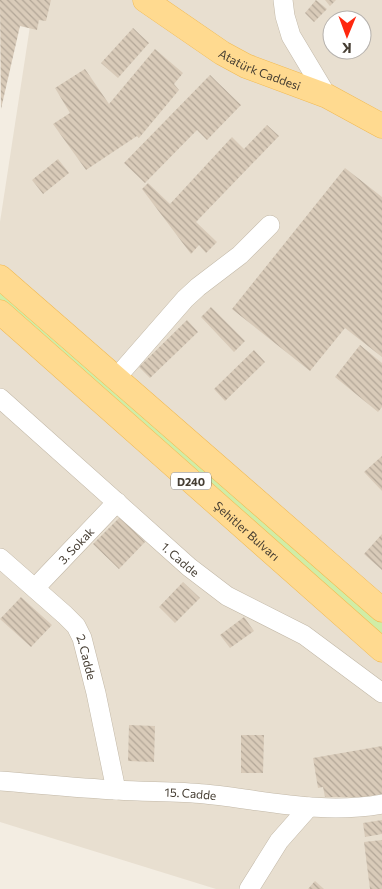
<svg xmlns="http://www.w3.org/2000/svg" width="382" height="889" viewBox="0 0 382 889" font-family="Commissioner,sans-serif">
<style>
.residential{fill:#e8dfd0;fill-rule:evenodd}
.green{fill:#d0eda6}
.building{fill:url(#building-back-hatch)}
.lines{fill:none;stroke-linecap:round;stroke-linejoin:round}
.minor-casing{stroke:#c2b8a7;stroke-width:20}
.major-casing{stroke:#f1ba53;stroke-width:25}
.minor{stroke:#fff;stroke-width:19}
.major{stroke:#ffda90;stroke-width:24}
.labels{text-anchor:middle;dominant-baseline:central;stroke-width:4;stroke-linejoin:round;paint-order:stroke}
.shield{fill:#fff;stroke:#7d7770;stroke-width:1}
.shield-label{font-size:11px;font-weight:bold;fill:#453d32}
.street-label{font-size:12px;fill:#453d32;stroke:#fff}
</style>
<defs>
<pattern id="building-back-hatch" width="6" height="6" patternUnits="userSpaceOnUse" patternTransform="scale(1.25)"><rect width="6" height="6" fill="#d9cbb9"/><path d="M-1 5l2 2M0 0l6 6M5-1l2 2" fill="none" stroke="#b2a697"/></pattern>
</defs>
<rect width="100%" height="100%" fill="#f3ede2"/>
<path class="residential" d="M34,0H382V889H216L0,822V222ZM332,20H362V50H332Z"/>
<path class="green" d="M0,288L382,623V636L0,301Z"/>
<path class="building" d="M0,0H51L46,21L39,20L37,30L20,26L1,109Z
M316,0L327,9L314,22L305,13Z
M325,0H336L330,6Z
M133,28L149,43L118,78L101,63Z
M155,49L183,73L174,84L179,90L139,138L137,136L86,170L53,124L70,113L55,88L85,69L109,104Z
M210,75L241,105L207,140L197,130L145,183L124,163Z
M267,125L279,136L196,222L217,242L206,253L199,245L191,254L142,189L148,183L170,204L232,137L244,149Z
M58,159L69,173L43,194L32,180Z
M345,168L382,197V357L345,328L310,371L232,309Z
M211,307L245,341L234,352L201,317Z
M187,320L198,332L150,378L139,367Z
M360,345L382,363V407L378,412L335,377Z
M254,350L265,362L225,401L214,389Z
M382,456V491L364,472Z
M120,517L145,542L119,569L93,544Z
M382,534V570L364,554Z
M183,582L200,598L175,623L159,607Z
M21,597L52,625L31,647L0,619Z
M244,617L254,631L230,648L220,635Z
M129,725L155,726L154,762L128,761Z
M241,735H264L263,773H241Z
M382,746V794L363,797H325L323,787L318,788L313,758Z
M382,820V834L365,837L363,823Z
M382,840V889H370L364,842Z
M315,881L324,889H308Z"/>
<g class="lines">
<g class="minor-casing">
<g id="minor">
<path d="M283,0L285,16L291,36L327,96"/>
<path d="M116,378L185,299L198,287L240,255L270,225"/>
<path id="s1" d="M0,398L189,567L227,596L304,635L382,693"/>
<path id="s2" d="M0,558L65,615L76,626L82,638L96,693L116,790"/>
<path id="s3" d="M35,588L117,502"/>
<path id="s4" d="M0,781C39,784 78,788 117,790C146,792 176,791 205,794C265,800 321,815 382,804"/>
<path d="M249,889L279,841L309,807"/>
</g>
</g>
<g class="major-casing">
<g id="major">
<path id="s5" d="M145,0L222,53L246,66L327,96L382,126"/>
<path d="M0,277L382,610"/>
<path id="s6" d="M0,312L382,650"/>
</g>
</g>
<use href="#minor" class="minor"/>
<use href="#major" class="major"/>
</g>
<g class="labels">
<rect class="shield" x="171" y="472.5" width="40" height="17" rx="4"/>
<g class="shield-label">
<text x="191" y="481">D240</text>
</g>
<g class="street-label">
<text stroke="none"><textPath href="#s5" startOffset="135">Atatürk Caddesi</textPath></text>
<text stroke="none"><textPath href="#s6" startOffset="330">Şehitler Bulvarı</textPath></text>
<text stroke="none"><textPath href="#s3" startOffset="59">3. Sokak</textPath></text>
<text stroke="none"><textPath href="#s1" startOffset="242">1. Cadde</textPath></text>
<text stroke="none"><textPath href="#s2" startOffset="135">2. Cadde</textPath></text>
<text stroke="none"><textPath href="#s4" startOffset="191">15. Cadde</textPath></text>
</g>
</g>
<g transform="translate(347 35) rotate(181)"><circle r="24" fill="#ffffff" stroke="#b5b1ad"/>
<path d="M0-4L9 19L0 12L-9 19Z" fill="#ff270e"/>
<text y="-8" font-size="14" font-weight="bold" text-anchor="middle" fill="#453d32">K</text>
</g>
</svg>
